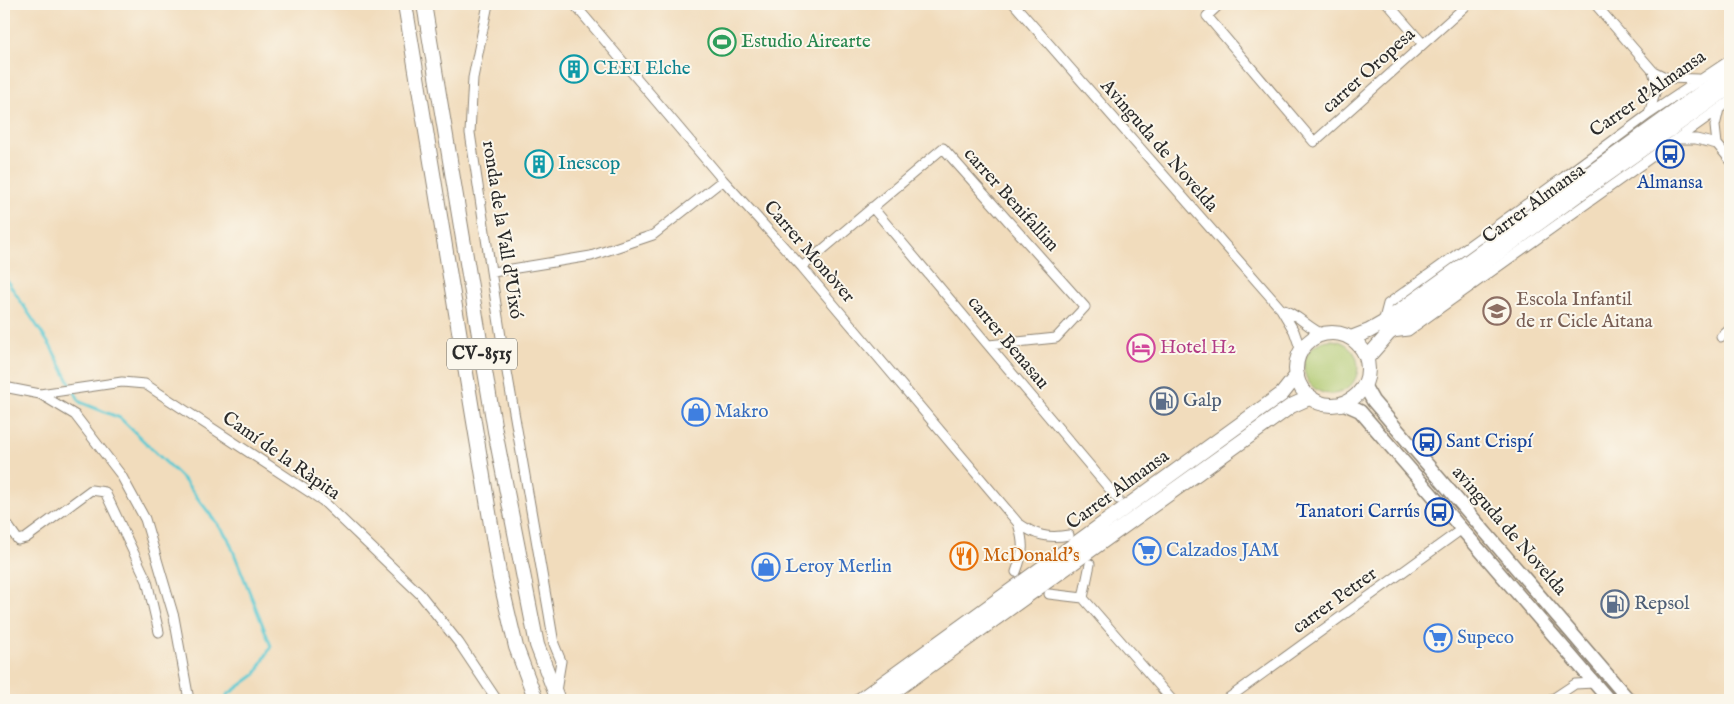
<svg xmlns="http://www.w3.org/2000/svg" width="1734" height="704" viewBox="0 0 1734 704" font-family="'IM FELL English',serif">
<style>
.green{fill:#aec86e;stroke:#6c7a4c}
.lines{fill:none;stroke-linecap:round;stroke-linejoin:round}
.stream{stroke:#5cc9d2;stroke-width:3}
.minor-casing{stroke:#8e8474;stroke-width:11}
.secondary-casing{stroke:#8e8474;stroke-width:15}
.primary-casing{stroke:#8e8474;stroke-width:16}
.minor{stroke:#fff;stroke-width:9}
.secondary{stroke:#fff;stroke-width:12}
.primary{stroke:#fff;stroke-width:14}
.labels{text-anchor:middle;dominant-baseline:central;stroke-width:4;stroke-linejoin:round;paint-order:stroke}
.shield{fill:#fbf7ec;stroke:#696865;stroke-width:1}
.shield-label{font-size:18px;font-weight:bold;fill:#2b2b2b}
.leisure-label{font-size:19px;fill:#27864d;stroke:#fbf7ec;text-anchor:start}
.culture-label{font-size:19px;fill:#0d838f;stroke:#fbf7ec;text-anchor:start}
.street-label{font-size:19px;fill:#2b2b2b;stroke:#fbf7ec}
.transit-label{font-size:19px;fill:#164399;stroke:#fbf7ec}
.education-label{font-size:19px;fill:#785e54;stroke:#fbf7ec;text-anchor:start}
.hotel-label{font-size:19px;fill:#b23c85;stroke:#fbf7ec;text-anchor:start}
.service-label{font-size:19px;fill:#4e5e75;stroke:#fbf7ec;text-anchor:start}
.shop-label{font-size:19px;fill:#366cbe;stroke:#fbf7ec;text-anchor:start}
.food-label{font-size:19px;fill:#c56008;stroke:#fbf7ec;text-anchor:start}
</style>
<rect width="100%" height="100%" fill="#fbf7ec"/>
<filter id="ink" filterUnits="userSpaceOnUse"><feTurbulence type="fractalNoise" baseFrequency=".02" numOctaves="2"/><feDisplacementMap in="SourceGraphic" scale="10" xChannelSelector="R" yChannelSelector="G"/><feConvolveMatrix kernelMatrix="1 2 1 2 8 2 1 2 1" color-interpolation-filters="sRGB"/></filter>
<filter id="wash" filterUnits="userSpaceOnUse"><feTurbulence type="fractalNoise" baseFrequency=".0096" numOctaves="4" result="noise"/><feDisplacementMap in="SourceGraphic" scale="20" xChannelSelector="R" yChannelSelector="G"/><feGaussianBlur stdDeviation="1.12" result="paint"/><feColorMatrix in="noise" values="0 0 0 0 0 0 0 0 0 0 0 0 0 0 0 0 0 1.4 0 .05"/><feComposite in="paint" operator="in"/></filter>
<g filter="url(#wash)">
<rect width="100%" height="100%" fill="#f1dcbc"/>
<path class="green" d="M1304 367a27 27 0 1 1 54 0a27 27 0 1 1-54 0Z"/>
<g class="lines">
<path class="stream" d="M4,276L51,347L80,402L120,418L184,480L228,538L271,646L256,674L227,695L226,700"/>
</g>
</g>
<g filter="url(#ink)">
<g class="lines">
<g class="minor-casing">
<path id="minor" d="M488,4L473,78L470,133L501,337L549,614L554,644L561,661L556,691
M574,4L723,180L802,267L1018,523C1035,535 1047,539 1069,535
M1014,4L1281,309L1294,331L1301,351
M1220,4L1207,16L1314,142L1468,4
M1388,4L1423,44
M1595,4L1653,71
M1649,114L1657,86L1653,71L1667,78L1698,79
M1676,139H1696L1717,144L1715,126L1719,109
M1717,144L1730,160
M1565,176L1649,114L1730,60
M872,207L1118,499
M802,267L943,148L1085,307L1056,338L989,345
M493,272L591,256L653,235L723,180
M1281,309C1297,313 1308,328 1323,334
M1383,323L1388,304L1564,177L1588,173
M1392,333L1408,331L1730,101
M1721,337L1730,329
M4,387L40,394L122,382L145,384L323,501L420,594L459,643L497,700
M40,394L75,415L121,475L145,519L174,617L189,700
M4,520L18,540L26,538L91,490L105,492L147,581L159,632
M1016,572C1024,551 1024,544 1018,523
M1049,594L1083,598L1172,700
M1083,598L1090,564
M1226,700L1462,529
M1551,700L1575,684L1594,683"/>
</g>
<g class="secondary-casing">
<path id="secondary" d="M1364,385L1373,401L1629,700
M1342,403L1360,411L1609,700"/>
</g>
<g class="primary-casing">
<path id="primary" d="M405,4L500,579L516,647L536,700
M424,4L495,431L537,645L558,700
M1296 369a36 36 0 1 1 72 0a36 36 0 1 1-72 0Z
M1351,338L1369,331L1383,323L1730,72
M1367,358L1389,333L1580,193L1730,87
M860,700L1282,394L1297,375
M882,700L1291,406L1311,397"/>
</g>
<use href="#minor" class="minor"/>
<use href="#secondary" class="secondary"/>
<use href="#primary" class="primary"/>
</g>
</g>
<defs>
<g id="stadium-ring" transform="scale(1.4375)"><circle r="9.5" fill="#fbf7ec" stroke="#2e9e5b" stroke-width="1.5"/><path d="M0-5a6.5 5 0 1 0 0 10a6.5 5 0 1 0 0-10ZM-3.5-1.8h7v3.6h-7Z" fill="#2e9e5b"/></g>
<g id="building-ring" transform="scale(1.4375)"><circle r="9.5" fill="#fbf7ec" stroke="#0f9aa8" stroke-width="1.5"/><path d="M-4-6H4V6H1V3H-1V6H-4ZM-2.5-4.3h1.7v1.8h-1.7ZM.8-4.3h1.7v1.8H.8ZM-2.5-1h1.7V.8h-1.7ZM.8-1h1.7V.8H.8Z" fill="#0f9aa8"/></g>
<g id="bus-ring" transform="scale(1.4375)"><circle r="9.5" fill="#fbf7ec" stroke="#1a4fb4" stroke-width="1.5"/><path d="M-5-6H5V4H4V6H2V4H-2V6H-4V4H-5ZM-3.5-4V0h7V-4ZM-3.5 1.2v1.5H-2V1.2ZM2 1.2v1.5H3.5V1.2Z" fill="#1a4fb4"/></g>
<g id="school-ring" transform="scale(1.4375)"><circle r="9.5" fill="#fbf7ec" stroke="#8d6e63" stroke-width="1.5"/><path d="M0-5L7-2L0 1L-7-2ZM-4 1L0 2.5L4 1V4Q0 6-4 4Z" fill="#8d6e63"/></g>
<g id="hotel-ring" transform="scale(1.4375)"><circle r="9.5" fill="#fbf7ec" stroke="#d1479c" stroke-width="1.5"/><path d="M-6-4.5h1.5V1H6V5H4.5V3h-9V5H-6ZM-4 0a1.8 1.8 0 1 1 3.6 0ZM.5 0V-2.5h3Q6-2.5 6 0Z" fill="#d1479c"/></g>
<g id="fuel-ring" transform="scale(1.4375)"><circle r="9.5" fill="#fbf7ec" stroke="#5c6f8a" stroke-width="1.5"/><path d="M-5.5-6h7V0h2V4h1.3V-2.5L3-4.5l.8-.8L6-3V5H2.5V1h-1V6h-7ZM-4.2-4.7v3.2H.2V-4.7Z" fill="#5c6f8a"/></g>
<g id="shop-ring" transform="scale(1.4375)"><circle r="9.5" fill="#fbf7ec" stroke="#3f7fe0" stroke-width="1.5"/><path d="M-5-2.5h2.3a2.7 3.5 0 0 1 5.4 0H5L5.5 6h-11ZM-1.5-2.5h3a1.5 2.3 0 0 0-3 0Z" fill="#3f7fe0"/></g>
<g id="supermarket-ring" transform="scale(1.4375)"><circle r="9.5" fill="#fbf7ec" stroke="#3f7fe0" stroke-width="1.5"/><path d="M-6-5.5h2.5l.6 2H6L4.5 2H-2.5L-4.4-4H-6ZM-1.5 3.2a1.3 1.3 0 1 0 .1 0ZM3 3.2a1.3 1.3 0 1 0 .1 0Z" fill="#3f7fe0"/></g>
<g id="restaurant-ring" transform="scale(1.4375)"><circle r="9.5" fill="#fbf7ec" stroke="#e8710a" stroke-width="1.5"/><path d="M-5-6h1v4h1v-4h1v4h1v-4h1v5L-1.5 .5V6h-2V.5L-5-1ZM5-6V6H3V1.5H1.5Q1.5-4 5-6Z" fill="#e8710a"/></g>
</defs>
<g fill-rule="evenodd">
<use href="#stadium-ring" x="722" y="42"/>
<use href="#building-ring" x="574" y="69"/>
<use href="#bus-ring" x="1670" y="154"/>
<use href="#building-ring" x="539" y="164"/>
<use href="#school-ring" x="1497" y="311"/>
<use href="#hotel-ring" x="1141" y="348"/>
<use href="#fuel-ring" x="1164" y="401"/>
<use href="#shop-ring" x="696" y="412"/>
<use href="#bus-ring" x="1427" y="442"/>
<use href="#bus-ring" x="1439" y="512"/>
<use href="#supermarket-ring" x="1147" y="551"/>
<use href="#restaurant-ring" x="964" y="556"/>
<use href="#shop-ring" x="766" y="567"/>
<use href="#fuel-ring" x="1615" y="604"/>
<use href="#supermarket-ring" x="1438" y="638"/>
</g>
<g class="labels">
<rect class="shield" x="447" y="338.5" width="70" height="31" rx="4"/>
<g class="shield-label">
<text x="482" y="354">CV-8515</text>
</g>
<g class="leisure-label">
<text x="741" y="42">Estudio Airearte</text>
</g>
<g class="culture-label">
<text x="593" y="69">CEEI Elche</text>
<text x="558" y="164">Inescop</text>
</g>
<g class="street-label">
<text transform="translate(1369 71) rotate(-42)">carrer Oropesa</text>
<text transform="translate(1648 94) rotate(-35)">Carrer d'Almansa</text>
<text transform="translate(1159 146) rotate(49)">Avinguda de Novelda</text>
<text transform="translate(1011 200) rotate(48)">carrer Benifallim</text>
<text transform="translate(1534 204) rotate(-36)">Carrer Almansa</text>
<text transform="translate(502 230) rotate(81)">ronda de la Vall d'Uixó</text>
<text transform="translate(809 252) rotate(49)">Carrer Monòver</text>
<text transform="translate(1008 343) rotate(50)">carrer Benasau</text>
<text transform="translate(281 456) rotate(35)">Camí de la Ràpita</text>
<text transform="translate(1118 490) rotate(-36)">Carrer Almansa</text>
<text transform="translate(1509 531) rotate(49)">avinguda de Novelda</text>
<text transform="translate(1335 601) rotate(-36)">carrer Petrer</text>
</g>
<g class="transit-label">
<text x="1670" y="183">Almansa</text>
<text x="1446" y="442" text-anchor="start">Sant Crispí</text>
<text x="1420" y="512" text-anchor="end">Tanatori Carrús</text>
</g>
<g class="education-label">
<text x="1516" y="300">Escola Infantil<tspan x="1516" dy="22">de 1r Cicle Aitana</tspan></text>
</g>
<g class="hotel-label">
<text x="1160" y="348">Hotel H2</text>
</g>
<g class="service-label">
<text x="1183" y="401">Galp</text>
<text x="1634" y="604">Repsol</text>
</g>
<g class="shop-label">
<text x="715" y="412">Makro</text>
<text x="1166" y="551">Calzados JAM</text>
<text x="785" y="567">Leroy Merlin</text>
<text x="1457" y="638">Supeco</text>
</g>
<g class="food-label">
<text x="983" y="556">McDonald's</text>
</g>
</g>
<rect width="1734" height="704" fill="none" stroke="#fbf7ec" stroke-width="20"/>
</svg>
